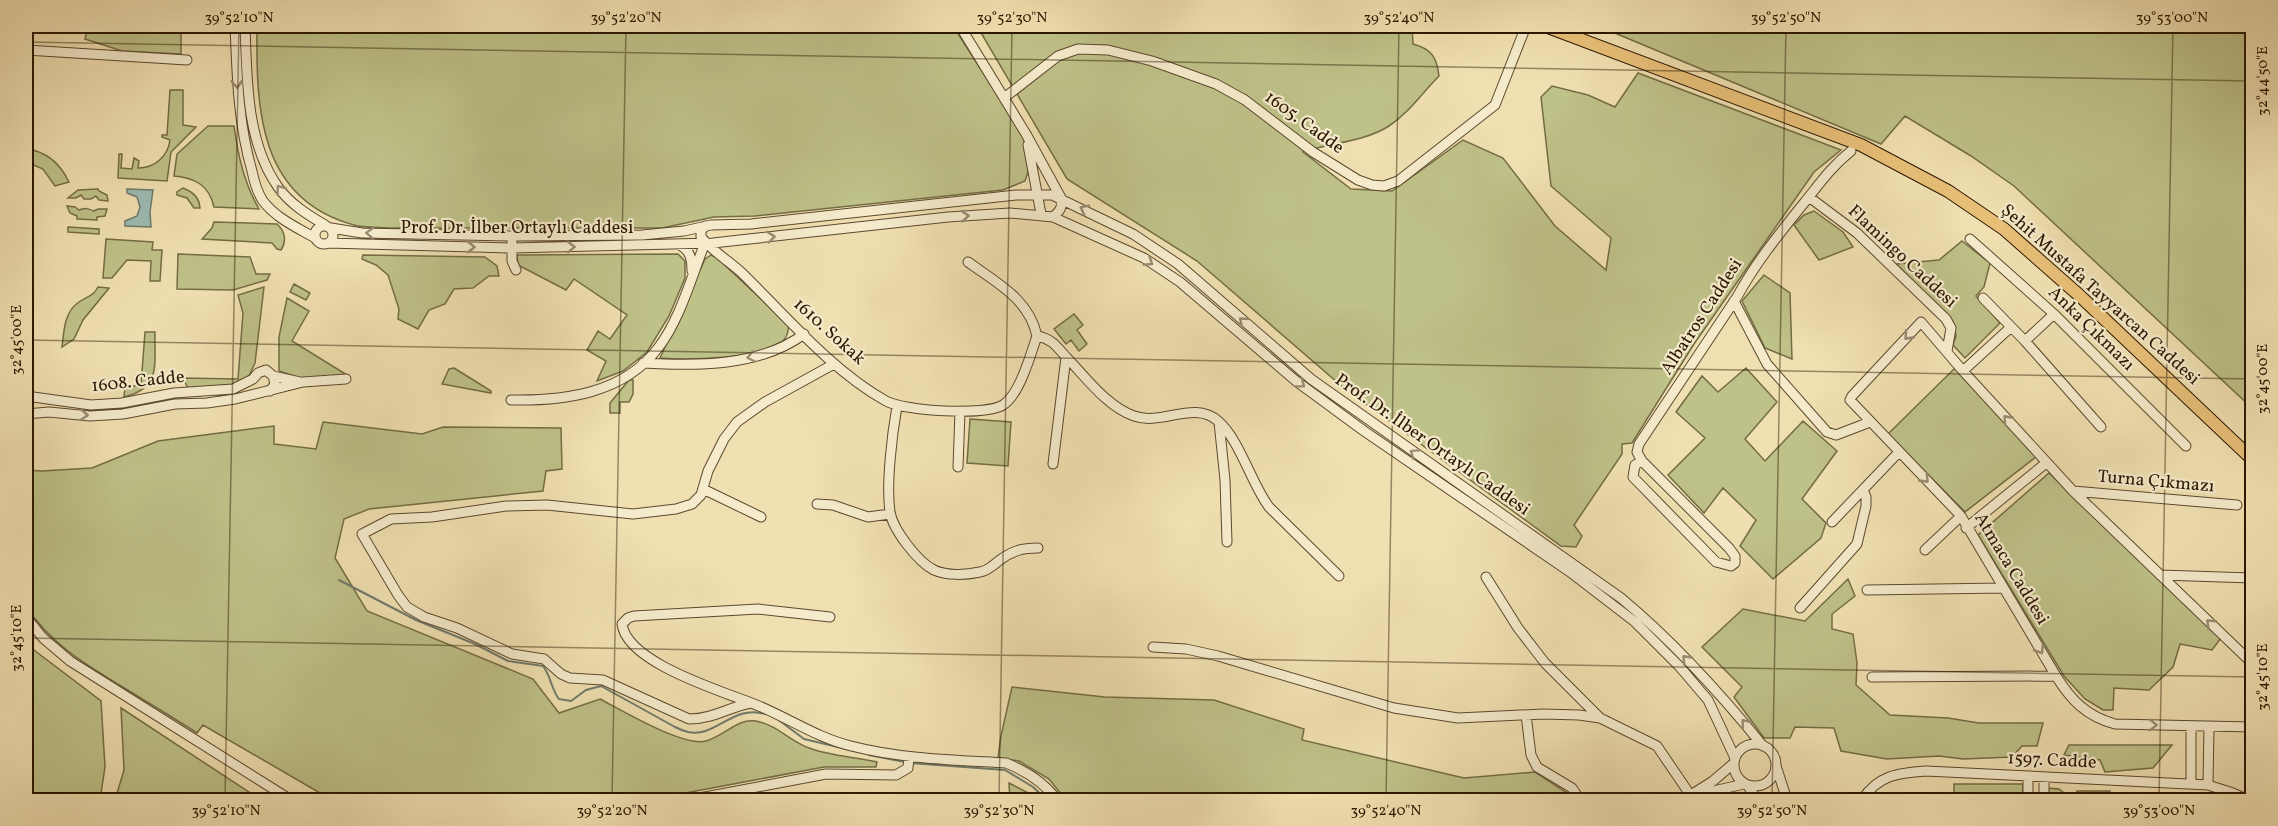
<svg xmlns="http://www.w3.org/2000/svg" width="2278" height="826" viewBox="0 0 2278 826" font-family="Vollkorn,serif">
<style>
.green{fill:#bec188;stroke:#746c44;stroke-width:1.5}
.water{fill:#9cbbb3;stroke:#6f796c;stroke-width:1.5}
.lines{fill:none;stroke-linecap:round;stroke-linejoin:round}
.stream{stroke:#6f796c;stroke-width:2}
.minor-casing{stroke:#5c482d;stroke-width:11}
.major-casing{stroke:#2b1601;stroke-width:14}
.minor{stroke:#f5ebcc;stroke-width:9}
.major{stroke:#e8c078;stroke-width:12}
.oneway{stroke:#9a8b71}
.ticks{fill:none;stroke:#2b1601;stroke-width:1.5;stroke-opacity:0.45}
.labels{text-anchor:middle;dominant-baseline:central;stroke-width:4.5;stroke-linejoin:round;paint-order:stroke}
.street-label{font-size:18px;fill:#2b1601;stroke:#f5ebcc}
.neatline{fill:none;stroke:#2b1601;stroke-width:2}
.ticks-label{font-size:15px;text-anchor:middle;fill:#2b1601}
</style>
<rect width="100%" height="100%" fill="#f0e0b1"/>
<filter id="stains"><feTurbulence type="fractalNoise" baseFrequency=".00333" numOctaves="4"/><feColorMatrix values="0 0 0 0 .2 0 0 0 0 .09 0 0 0 0 .02 0 0 0 .5 -.17"/></filter>
<radialGradient id="worn" r=".72"><stop offset=".6" stop-color="#630" stop-opacity="0"/><stop offset="1" stop-color="#630" stop-opacity=".3"/></radialGradient>
<path class="green" d="M88,26H181V54L122,51L85,39Z
M257,26H766L783,30L785,26H953L1023,135L1030,166L1025,181L1003,190L755,216L714,217L662,228H390C378,227 365,228 354,225C258,199 256,108 257,26Z
M977,26H1412L1413,44C1432,49 1437,58 1439,76C1422,93 1409,113 1389,126C1364,142 1330,143 1303,152L1351,189L1392,191L1463,140L1503,158L1555,226L1606,270L1611,238L1551,186L1541,97L1552,86L1588,95L1615,107L1638,73L1841,150L1814,172L1694,344L1632,443L1622,444V454L1574,525L1582,536L1576,547L1561,546L1345,389L1197,261L1067,179Z
M1603,26H2252V408L2014,186L1971,156L1905,116L1881,144L1610,31Z
M170,90H183V125L196,127L171,152L167,181L118,178L119,154H122L121,168L132,169L134,158L139,161L138,168C155,168 168,156 170,140L162,137V135H167Z
M208,126H234C238,155 244,183 259,209L214,207C209,185 195,178 174,176L177,154Z
M33,150C51,155 61,166 69,182L55,186L43,169L29,163V157L32,155Z
M183,188C193,192 199,197 200,208H194L187,198L177,195V192Z
M98,189L99,191L107,195L108,201L99,200L96,196L91,199H84L81,195L76,198H68L78,190Z
M67,206L75,207L79,210C86,208 87,208 94,211L98,209H107L105,216L97,217V220L77,219V216L70,213Z
M1814,211L1843,232L1853,247L1819,260L1794,225L1804,215Z
M214,222L277,224C285,231 287,241 281,250L277,249L272,243L202,239L212,228Z
M68,227L99,229V234L68,232Z
M106,239L153,242L152,250H162L160,281H150L151,261L127,260L112,278H103Z
M1962,241L1990,263L1984,287L1976,296L2000,323L1965,358L1953,345L1956,336L1953,321L1896,264L1939,260Z
M178,254L250,257L256,274H270L267,280L233,290L177,289Z
M678,254L685,261V278L669,316L647,352L623,371L597,381L606,361L587,350L598,331L610,339L627,315L574,279L566,290L518,265L517,255Z
M363,255L485,257L497,266L499,276H489L473,288L454,289L445,304L429,310L418,329L398,319L399,309L388,275L376,265L362,259Z
M711,255L717,258L789,325C788,332 787,338 782,342C761,359 687,360 660,358L705,259Z
M1764,275L1790,293L1792,359L1765,348L1742,301Z
M294,284L310,293L306,300L290,292Z
M98,287L109,288L83,320L74,339L62,347C64,331 64,312 79,302C87,296 93,297 98,287Z
M264,287L255,363L249,376L233,386L188,388L183,378L238,379L243,313L238,295Z
M287,298L309,311L292,341L347,375L304,379L279,371V337Z
M1074,314L1083,325L1077,330L1087,344L1079,351L1071,340L1066,344L1054,329Z
M145,332H155C154,364 162,388 124,397L125,387L141,385Z
M454,368L491,391V393L442,384L449,369Z
M1746,368L1777,402L1745,439L1765,461L1803,421L1837,451L1802,499L1826,523L1821,538L1773,579L1740,546L1756,520L1723,488L1704,513L1668,475L1705,438L1676,412L1702,376L1718,392Z
M1955,368L2036,457L1965,512L1888,434Z
M629,380H633V394L629,402H620V413H610V403Z
M970,419L1011,422L1008,466L967,463Z
M323,422L422,434L443,427L561,428L562,469L546,471L543,491L369,509L344,519L335,558L367,611L533,679L559,713L600,699C623,711 683,747 706,741C725,736 737,718 756,721C777,725 791,742 809,748C830,756 856,757 877,762L876,767H824L648,800H332L203,725L197,733C172,717 147,702 121,686C85,664 49,643 26,606V470L42,471L92,468L158,441L274,426V444L316,449Z
M2049,473L2221,638L2212,650L2180,644L2173,667L2149,690L2114,688L2113,710H2103L2085,699L2064,676L1978,535Z
M1848,579L1855,596L1832,614V629L1853,634L1857,663L1856,685L1890,715L1948,718L1979,723H2043L2037,746H2022L2012,757L1963,759L1939,756L1887,759L1841,751L1834,728L1795,727L1790,738H1764L1734,697L1742,687L1702,647L1743,609L1805,621Z
M26,644L101,701L105,767L100,800H26Z
M1012,687L1105,697L1214,700L1304,729L1302,740L1464,778L1535,772L1569,794L1573,800H1066L1049,779L1019,761L998,758L1001,736Z
M121,708L261,800H115L124,770Z
M2069,745H2172L2153,768L2105,772L2100,760L2064,755Z
M1009,783L1036,797L1038,800H1010Z
M1954,784H2023V800H1972L1964,797H1954Z
M2047,788L2059,789L2063,792V800H2047Z
M2077,791H2110L2108,800H2073Z"/>
<path class="water" d="M127,189L153,190L150,212L151,227L125,226V221L137,216L140,207L137,197L127,193Z"/>
<g class="lines">
<path class="stream" d="M339,580L416,620L475,644L508,661L543,666C551,676 551,689 559,699L571,701L586,690L601,686L675,727C679,729 684,731 688,732C716,738 733,704 765,714
M776,718L804,739L855,751
M869,755L905,762
M910,763L1005,770L1033,787L1047,800"/>
<g class="minor-casing">
<path id="minor" d="M235,26C237,75 238,123 252,171C254,181 257,192 263,201C276,218 296,227 315,238
M245,26C247,78 246,142 278,187C290,204 308,215 325,225
M960,26L1026,134L1061,198C1063,207 1060,211 1053,217
M26,50L187,60
M1004,98L1058,56L1078,49L1108,50L1152,61L1216,84L1245,100L1313,152L1358,180L1372,185L1384,186L1398,181L1495,105L1526,26
M1028,145L1041,214
M1809,197L1857,233L1946,319L1951,328L1947,351
M315 235a9 9 0 1 1 18 0a9 9 0 1 1-18 0Z
M705,226L701,231V237C712,251 729,261 742,273C786,316 832,371 886,401C904,411 985,416 1003,405C1020,394 1030,356 1037,336
M331,228L362,233L512,236L642,235L684,231L711,225L751,224L1016,195H1052L1133,234L1178,264L1311,379L1621,598C1674,642 1720,693 1763,746
M1970,239L2054,314L2186,446
M512,242V261L516,270
M328,243L512,248L713,243L948,217L1010,213L1053,217L1144,258L1180,282L1296,381L1364,431L1570,572L1635,622L1679,666L1708,700L1735,758
M678,244C690,250 692,258 692,271
M968,262C997,283 1029,299 1037,336
M1983,298L2025,341L2101,427
M1734,301L1767,364L1827,432L1836,435L1870,422
M1037,336C1054,339 1058,349 1069,360C1088,380 1108,407 1134,416C1162,426 1194,400 1218,421C1240,440 1251,483 1269,507L1339,576
M2025,341L2054,314
M643,363C696,366 760,367 804,334
M1963,371L2011,327
M273,376L300,382
M26,396L91,405L122,403L174,393L233,389L253,379L258,373L266,370L273,376L275,384L270,391
M511,400C564,401 623,394 658,348C680,320 692,275 705,243
M897,406C892,435 886,484 890,512C893,530 918,562 934,570C947,576 966,575 980,572C988,571 993,565 1000,560C1012,551 1022,548 1038,548
M26,414L49,412L90,416L123,414L175,404L207,403L235,399L303,382L346,379
M1219,422L1225,480L1227,542
M1642,461L1637,452L1639,444L1737,297C1756,262 1780,233 1804,203C1821,182 1830,168 1851,151
M1642,461L1729,548L1735,556V563L1731,566L1716,562L1633,477L1635,465Z
M1053,464L1066,357
M958,467L960,411
M703,489L761,517
M2073,491L2237,505
M817,504L833,505L868,517L890,514
M1832,522L1899,452
M1966,528L2046,463
M1925,550L1961,516
M2160,575L2252,578
M1486,577L1518,628L1545,663L1600,718L1657,746L1691,796
M1867,590L2002,588
M1800,608L1857,544L1866,506V497L1863,490
M26,617L43,638L70,661L291,800
M830,617L758,609L634,616L628,618L622,624C627,664 726,692 759,706C790,719 818,738 851,746C902,759 954,760 1006,763C1026,771 1044,782 1057,800
M1153,647L1186,649L1218,656L1394,708L1458,718L1543,714L1579,715L1600,718
M2252,663L2073,491L1963,371L1921,322L1852,396L1850,400L1961,516L2056,676C2071,700 2086,716 2115,724L2252,727
M1872,677L2056,676
M751,703C729,707 713,719 689,719L603,680L570,678L561,674L544,659L512,654L457,628L424,617L407,607L398,595L362,534L391,519L432,517L506,506L547,505L633,514L676,509L692,504L701,495L708,471L724,439L737,422L765,402L834,364
M1526,715L1531,755L1537,767L1572,788L1580,800
M1734 765a21 21 0 1 1 42 0a21 21 0 1 1-42 0Z
M1776,766L1787,800
M2044,778V800
M2191,784V726
M2208,785L2209,727
M1748,786L1757,800
M1696,795L1744,784
M689,800L826,774L896,775L908,768L909,757
M1683,800L1713,781L1734,763
M1862,800C1878,775 1898,773 1926,771L2208,785L2233,793L2248,800
M2028,800V776"/>
</g>
<g class="major-casing">
<path id="major" d="M1545,26L1861,145L1948,191L2004,229L2080,296L2252,459"/>
</g>
<use href="#minor" class="minor"/>
<use href="#major" class="major"/>
</g>
<defs><path id="oneway-chevron" d="M-2-3.5L2.5 0L-2 3.5" fill="none" stroke-width="1.6" stroke-linecap="round" stroke-linejoin="round" transform="scale(1.5)"/></defs>
<g class="oneway">
<use href="#oneway-chevron" transform="translate(237 84) rotate(87)"/>
<use href="#oneway-chevron" transform="translate(280 189) rotate(-126)"/>
<use href="#oneway-chevron" transform="translate(1084 209) rotate(-153)"/>
<use href="#oneway-chevron" transform="translate(965 216) rotate(-4)"/>
<use href="#oneway-chevron" transform="translate(370 233) rotate(-178)"/>
<use href="#oneway-chevron" transform="translate(771 237) rotate(-6)"/>
<use href="#oneway-chevron" transform="translate(471 247) rotate(1)"/>
<use href="#oneway-chevron" transform="translate(571 247) rotate(-1)"/>
<use href="#oneway-chevron" transform="translate(1149 262) rotate(33)"/>
<use href="#oneway-chevron" transform="translate(1243 321) rotate(-139)"/>
<use href="#oneway-chevron" transform="translate(1908 336) rotate(132)"/>
<use href="#oneway-chevron" transform="translate(751 357) rotate(168)"/>
<use href="#oneway-chevron" transform="translate(1301 384) rotate(37)"/>
<use href="#oneway-chevron" transform="translate(84 415) rotate(4)"/>
<use href="#oneway-chevron" transform="translate(2007 419) rotate(-132)"/>
<use href="#oneway-chevron" transform="translate(1414 453) rotate(-145)"/>
<use href="#oneway-chevron" transform="translate(1925 479) rotate(46)"/>
<use href="#oneway-chevron" transform="translate(2210 623) rotate(-137)"/>
<use href="#oneway-chevron" transform="translate(2040 650) rotate(58)"/>
<use href="#oneway-chevron" transform="translate(1686 659) rotate(-134)"/>
<use href="#oneway-chevron" transform="translate(1745 723) rotate(-129)"/>
<use href="#oneway-chevron" transform="translate(2153 725) rotate(2)"/>
</g>
<path class="ticks" d="M26,42L2252,81M26,340L2252,379M26,638L2252,677M225,800L239,26M612,800L626,26M999,800L1012,26M1386,800L1399,26M1772,800L1786,26M2159,800L2173,26"/>
<g class="labels">
<g class="street-label">
<text transform="translate(1304 123) rotate(36)">1605. Cadde</text>
<text x="517" y="228">Prof. Dr. İlber Ortaylı Caddesi</text>
<text transform="translate(1902 257) rotate(43)">Flamingo Caddesi</text>
<text transform="translate(2100 295) rotate(42)">Şehit Mustafa Tayyarcan Caddesi</text>
<text transform="translate(1702 317) rotate(-57)">Albatros Caddesi</text>
<text transform="translate(2091 329) rotate(44)">Anka Çıkmazı</text>
<text transform="translate(829 332) rotate(42)">1610. Sokak</text>
<text transform="translate(138 382) rotate(-6)">1608. Cadde</text>
<text transform="translate(1432 445) rotate(35)">Prof. Dr. İlber Ortaylı Caddesi</text>
<text transform="translate(2156 482) rotate(5)">Turna Çıkmazı</text>
<text transform="translate(2011 569) rotate(59)">Atmaca Caddesi</text>
<text transform="translate(2052 761) rotate(3)">1597. Cadde</text>
</g>
</g>
<rect width="2278" height="826" fill="none" stroke="#f0e0b1" stroke-width="66"/>
<rect x="33" y="33" width="2212" height="760" class="neatline"/>
<g class="ticks-label">
<text x="239" y="22">39°52'10"N</text>
<text x="626" y="22">39°52'20"N</text>
<text x="1012" y="22">39°52'30"N</text>
<text x="1399" y="22">39°52'40"N</text>
<text x="1786" y="22">39°52'50"N</text>
<text x="2172" y="22">39°53'00"N</text>
<text transform="translate(2262 81) rotate(-90)" y="5">32°44'50"E</text>
<text transform="translate(16 340) rotate(-90)" y="5">32°45'00"E</text>
<text transform="translate(2262 379) rotate(-90)" y="5">32°45'00"E</text>
<text transform="translate(16 638) rotate(-90)" y="5">32°45'10"E</text>
<text transform="translate(2262 677) rotate(-90)" y="5">32°45'10"E</text>
<text x="226" y="815">39°52'10"N</text>
<text x="612" y="815">39°52'20"N</text>
<text x="999" y="815">39°52'30"N</text>
<text x="1386" y="815">39°52'40"N</text>
<text x="1772" y="815">39°52'50"N</text>
<text x="2159" y="815">39°53'00"N</text>
</g>
<rect width="100%" height="100%" filter="url(#stains)"/>
<rect width="100%" height="100%" fill="url(#worn)"/>
</svg>
